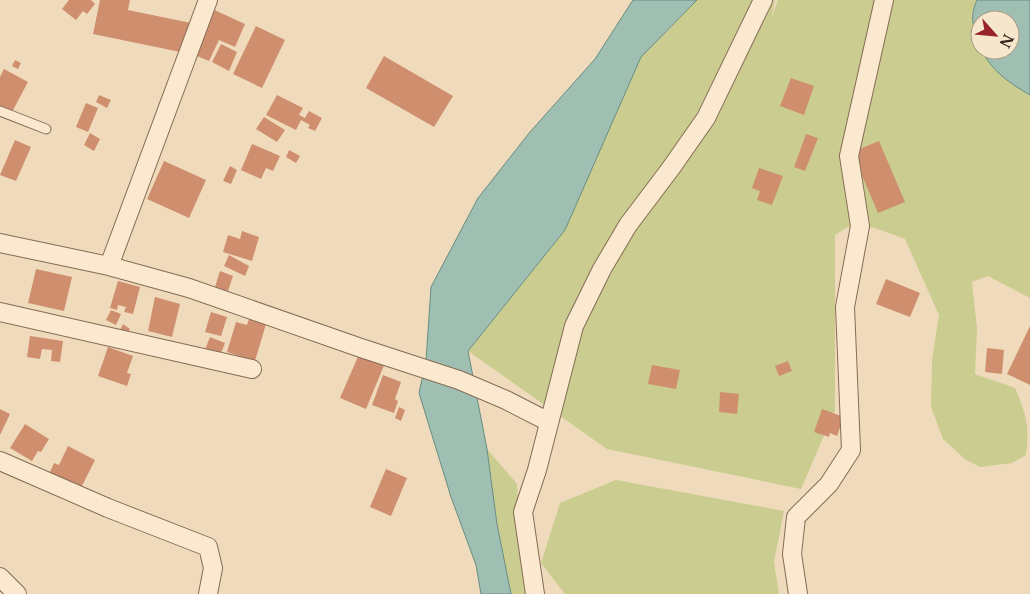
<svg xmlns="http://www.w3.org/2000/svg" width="1030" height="594" viewBox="0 0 1030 594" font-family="'Libre Baskerville',serif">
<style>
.green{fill:#cacd8f}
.water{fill:#9fbfb3;stroke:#678d80}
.building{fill:#cf8f6f}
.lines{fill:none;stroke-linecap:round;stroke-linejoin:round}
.lane-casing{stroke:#866b55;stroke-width:11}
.street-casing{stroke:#866b55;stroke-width:20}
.lane{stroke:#fae9ce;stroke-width:9}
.street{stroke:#fae9ce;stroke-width:18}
</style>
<rect width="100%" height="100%" fill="#efdbbb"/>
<path class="green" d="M697,0H775L771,19L778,0H977C976,4 973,8 972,12C970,25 980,37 980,50H982C991,71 1011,84 1030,95V298L988,276L972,282L977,329L975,374L1015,388C1026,413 1030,428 1026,455L1012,463L980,467L966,460L943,439L931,407L932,360L939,315L905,239L875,228L860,226L848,227L835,235V410L801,489L607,449L468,351L565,230L641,57Z
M487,449L517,484L520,540L527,594H511L497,524Z
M616,480L784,511L774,562L779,594H565L541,563L560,503Z"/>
<path class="water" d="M633,0H697L641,57L565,230L468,351L487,449L497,524L511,594H481L476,565L451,497L419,393L426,361L431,287L478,198L530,132L595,59Z
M977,0H1030V95C1011,84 991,71 982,50H1010V20H980V44C973,26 969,18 977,0Z"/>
<path class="building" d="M69,0H91L95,4L87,14L83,11L76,20L62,9Z
M100,0H130L128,10L191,23L185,53L93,34Z
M210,8L245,24L235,47L219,40L209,61L190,53Z
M256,26L285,40L262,88L233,74Z
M221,44L237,52L229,71L212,62Z
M384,56L453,96L434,127L366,88Z
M15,60L21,63L18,69L12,66Z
M4,69L28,82L12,112L0,106V77Z
M791,78L814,86L804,115L780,106Z
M99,95L111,100L107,108L96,102Z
M277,95L303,108L299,115L305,118L309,111L322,118L315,131L308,128L310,125L301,120L296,130L266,115Z
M86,103L98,108L88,132L76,127Z
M264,117L285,130L277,142L256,129Z
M90,133L100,139L94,151L84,145Z
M806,134L818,138L805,171L794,167Z
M15,140L31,147L16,181L0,175Z
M879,141L905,202L878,213L852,152Z
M252,144L280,156L273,171L266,168L261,179L241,170Z
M289,150L300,156L296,163L286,157Z
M164,161L206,180L189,218L147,199Z
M230,166L237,170L231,184L223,181Z
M759,168L783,176L772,205L757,200L760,191L752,188Z
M242,231L259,237L252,261L223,252L228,235L240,239Z
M229,255L249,266L245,276L224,266Z
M36,269L72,277L64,311L28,303Z
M220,271L233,276L228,291L215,287Z
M886,279L920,293L910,317L876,304Z
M118,281L140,287L133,314L124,312L126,307L118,305L117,310L110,308Z
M155,297L180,304L172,337L148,331Z
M111,310L121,314L116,325L106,320Z
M211,312L227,317L221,336L205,332Z
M249,319L266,324L255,361L227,352L236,322L247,325Z
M123,324L130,329L127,334L120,330Z
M1030,326V385L1007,374Z
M30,336L63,341L60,362L51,361L52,350L42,349L40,359L27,357Z
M210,337L225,343L219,358L204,352Z
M108,347L133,356L127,373L131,374L127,386L98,376Z
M987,348L1004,350L1002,374L985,372Z
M360,352L385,363L366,409L340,398Z
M788,361L792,371L779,376L775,366Z
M652,365L680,370L676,389L648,384Z
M383,375L401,382L395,399L398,401L394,413L372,405Z
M720,392L739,394L737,414L719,412Z
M399,407L405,410L401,421L395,418Z
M0,409L10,414L0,435Z
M822,409L844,417L837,436L830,433L829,437L814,432Z
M25,424L49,439L41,452L38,451L32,461L10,448Z
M68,446L95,460L81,488L50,472L54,463L59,465Z
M386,469L407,478L391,516L370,507Z"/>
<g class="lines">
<g class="lane-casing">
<path id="lane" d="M0,111L46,129"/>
</g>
<g class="street-casing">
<path id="street" d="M0,243L109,266L189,288L361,348L459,380L506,400L549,422
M109,266L208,0
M0,312L252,369
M0,461L108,508L208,547L213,568L208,594
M0,577L17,594
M535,594L523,512L537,470L574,326L602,269L628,225L671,168L706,118L763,0
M798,594L792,554L796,517L829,484L851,450L845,307L860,226L849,156L884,0"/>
</g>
<use href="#lane" class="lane"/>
<use href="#street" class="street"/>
</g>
<g transform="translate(995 35) rotate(117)"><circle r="24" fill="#f6e6cb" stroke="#a99984"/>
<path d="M0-4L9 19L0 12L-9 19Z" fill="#97232d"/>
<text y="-8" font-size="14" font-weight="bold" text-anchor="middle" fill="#35251a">N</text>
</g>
</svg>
